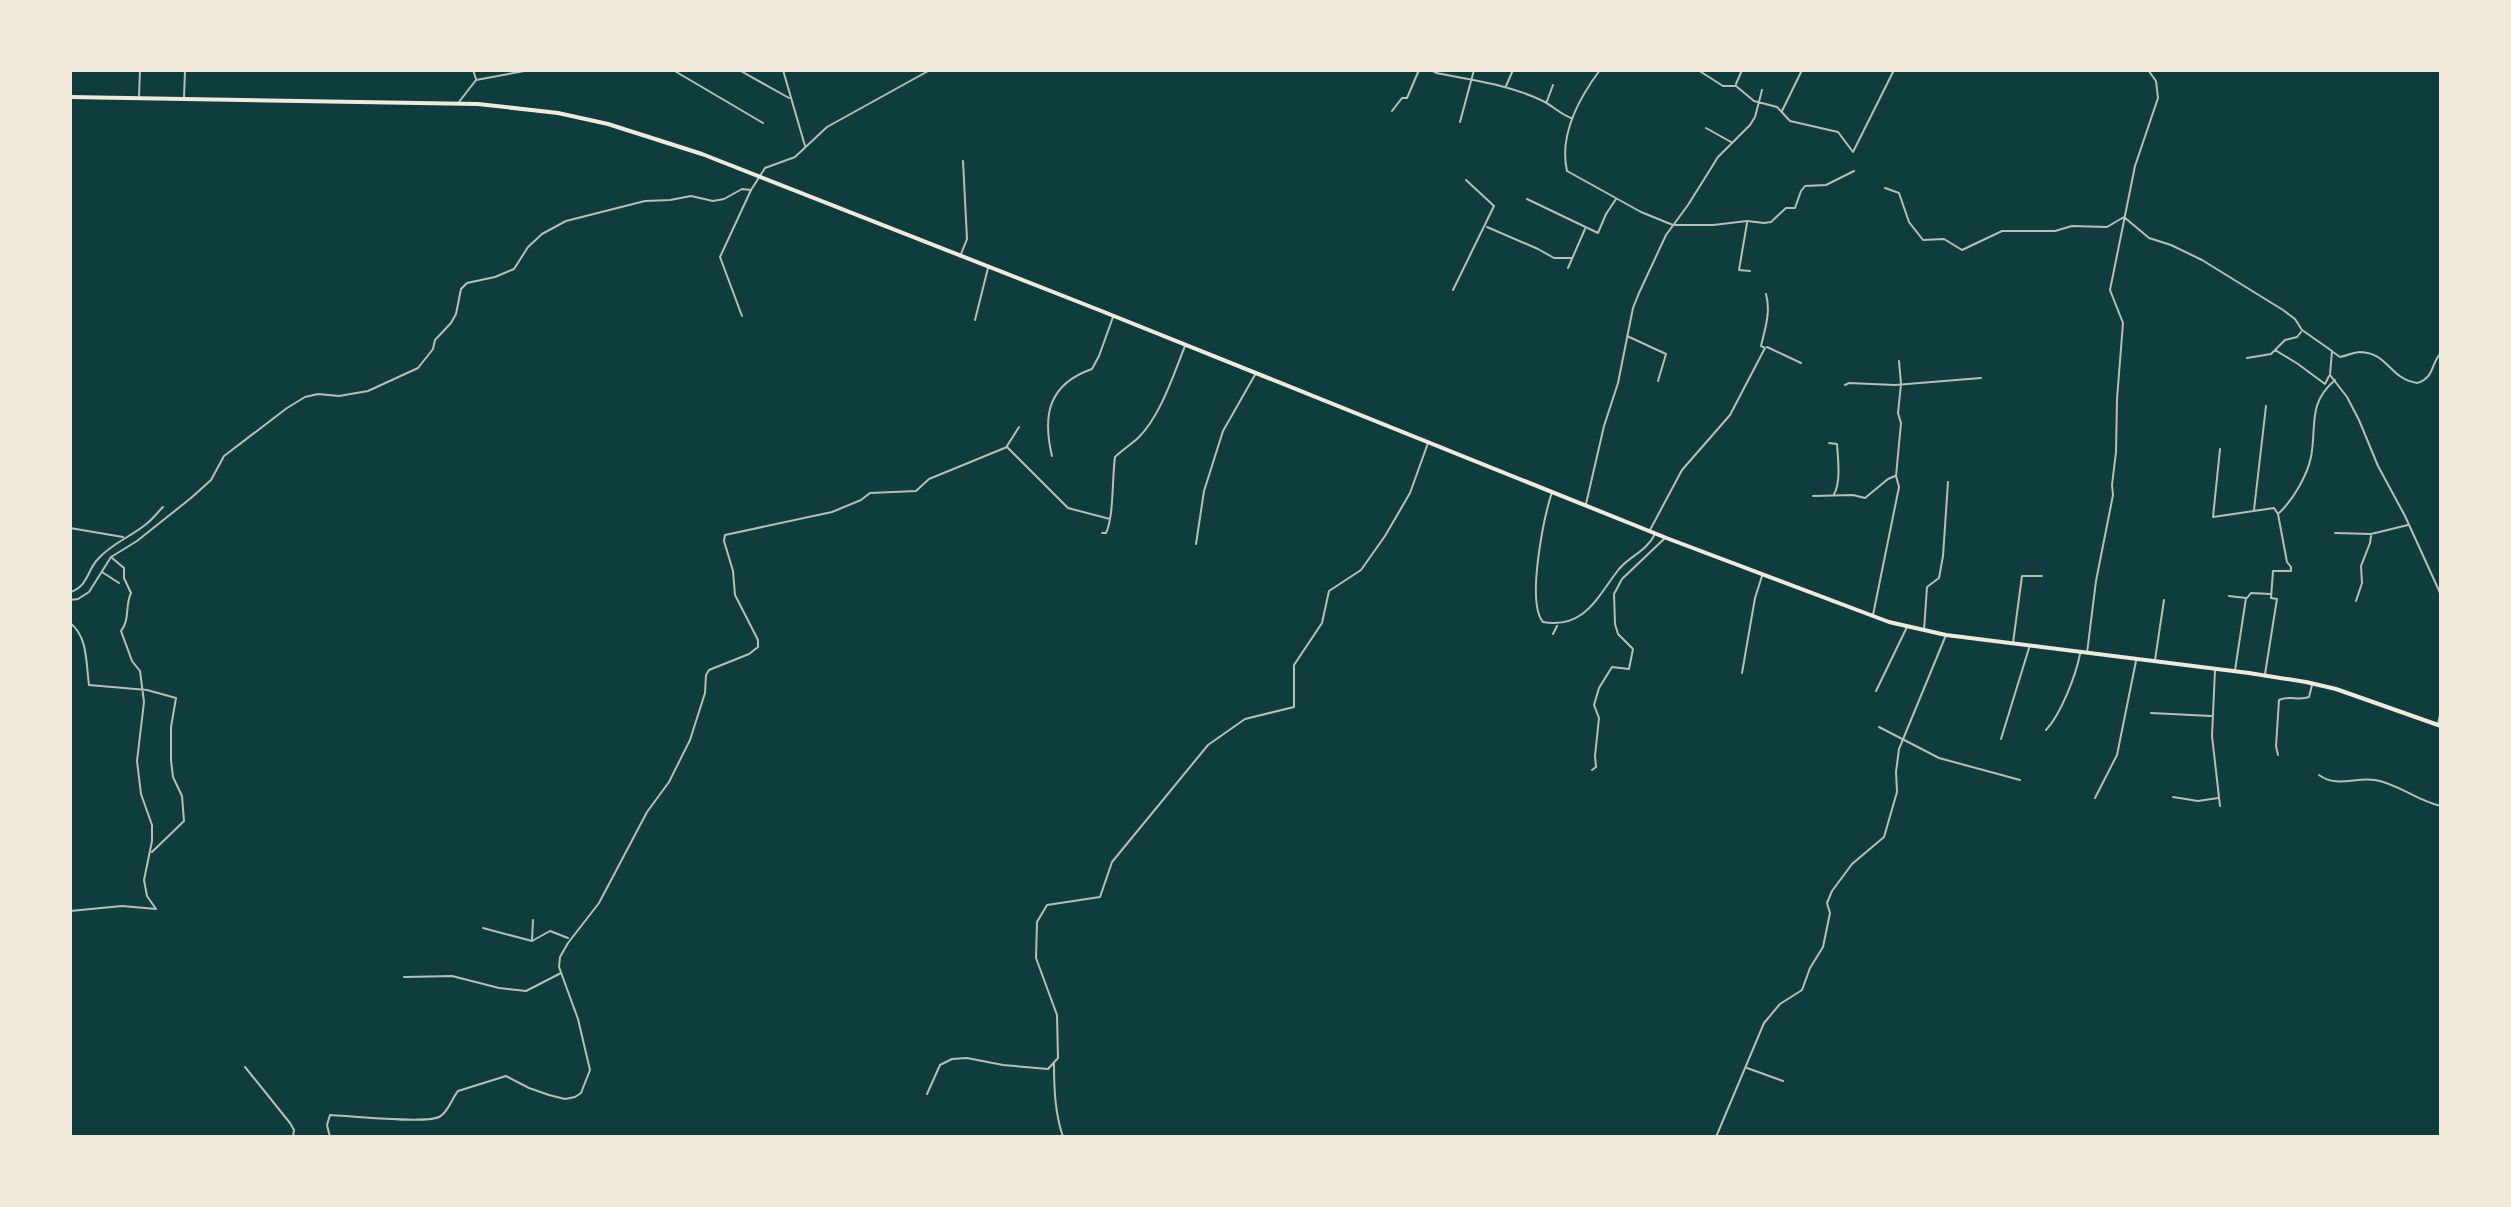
<svg xmlns="http://www.w3.org/2000/svg" width="2511" height="1207" viewBox="0 0 2511 1207" font-family="'Golos Text',sans-serif">
<style>
.lines{fill:none;stroke-linecap:round;stroke-linejoin:round}
.minor{stroke:#b8beb3;stroke-width:2}
.trunk{stroke:#f1e9da;stroke-width:4}
</style>
<rect width="100%" height="100%" fill="#0f3d3e"/>
<g class="lines">
<path class="minor" d="M473,70L476,79
M673,70L763,123
M739,70L789,98
M783,70L805,146
M1431,70L1436,73C1473,80 1510,85 1543,101C1553,106 1560,114 1571,118
M1600,70C1579,98 1559,136 1567,171L1641,212L1673,225H1713L1747,221L1764,223L1771,222L1786,208H1795L1801,191L1805,186L1826,185L1854,171
M1698,70L1723,86H1736L1754,101L1777,107L1790,121L1838,132L1853,152L1894,70
M1736,84L1742,70
M1506,86L1513,70
M139,97L140,70
M184,98L185,70
M1547,101L1553,85
M459,102L476,80L530,70
M1392,111L1402,98H1407L1419,70
M1782,111L1802,70
M1460,122L1474,70
M1706,128L1731,142
M1885,188L1899,193L1909,222L1923,240L1944,239L1962,250L2002,231H2055L2072,226L2107,227L2124,217L2149,238L2171,245L2202,260L2283,310L2295,319L2302,330L2332,351L2330,375L2347,397L2359,420L2378,466L2405,516L2441,595
M1527,199L1598,233L1606,214L1616,199
M1747,223L1739,270L1750,271
M1487,227L1538,249L1554,258H1572
M961,254L967,239L963,161
M1568,268L1585,229
M1453,290L1494,206L1466,180
M742,316L720,257L751,190L765,168L795,157L827,127L930,70
M975,320L988,268
M1627,336L1666,354L1658,381
M1767,347L1801,363
M2275,350L2298,364L2325,384L2329,376
M2333,352L2340,357C2347,356 2353,352 2360,352C2389,353 2388,378 2417,383C2435,378 2431,362 2441,353
M2247,358L2271,354L2285,340L2297,337L2301,332
M1845,385L1849,383L1895,385L1981,378
M1829,443L1837,444C1838,458 1841,483 1834,494
M1007,446L1019,427
M2220,449L2213,517L2274,508L2278,514L2287,562L2291,567V571H2273L2271,598L2277,599L2265,674
M1052,456C1042,414 1049,384 1092,369L1099,356L1113,317
M1552,492C1544,517 1526,602 1543,622C1585,629 1597,597 1619,569C1631,555 1646,552 1655,534
M1813,496L1853,495L1865,498L1888,479L1895,476
M1586,504L1604,426L1618,383L1633,308L1639,293L1666,235L1688,205L1718,157L1750,125L1755,117L1762,90
M2254,510L2266,406
M2279,513C2293,500 2307,476 2311,457C2317,426 2307,404 2335,380
M70,528L123,537
M1650,530L1682,470L1730,415L1765,348L1761,346C1765,329 1771,312 1766,294
M1102,533H1106C1114,517 1112,477 1115,457C1122,450 1132,444 1139,437C1161,415 1174,373 1185,346
M2335,533L2371,534L2408,525
M1196,544L1204,491L1223,431L1256,373
M111,557L124,568V578L131,593C125,605 130,620 121,631L132,661L140,671L144,702L137,761L141,794L152,825V841L144,880L147,896L156,909
M102,572L119,583
M70,592C88,587 87,570 98,559C111,544 130,537 145,525C152,520 157,513 163,507
M2229,596L2246,598L2235,670
M2247,598L2251,593L2270,594
M70,600L78,599L89,592L111,557L137,541L191,498L211,480L224,456L287,408L305,397L318,394L339,396L368,391L418,368L433,349L435,340L451,323L456,314L461,289L467,283L495,277L514,269L528,247L542,234L566,221L645,201L670,200L691,196L713,201L724,199L742,189L751,190
M2356,601L2362,583L2361,566L2370,543L2371,536
M1873,615L1899,487L1896,476L1901,423L1898,413L1901,384L1899,361
M70,623C88,636 86,664 89,685L147,690L176,698L171,727V760L173,777L182,796L184,821L152,852
M1924,630L1927,587L1939,578L1943,556L1948,482
M1553,634L1557,626
M2013,643L2022,576H2042
M2087,653L2096,581L2113,495L2112,485L2116,452L2117,399L2123,323L2110,290L2135,166L2158,98L2156,81L2148,70
M2155,660L2164,600
M2215,670L2212,736L2220,806
M1742,673L1755,598L1762,576
M1876,691L1907,627
M2151,713L2211,716
M2438,724L2441,710
M1879,727L1939,758L2020,780
M2046,730C2061,714 2076,675 2080,654
M2001,739L2029,648
M2278,755L2276,746L2279,700C2289,695 2299,701 2309,697L2312,685
M1592,770L1596,767L1595,756L1599,718L1594,705L1599,688L1612,667L1629,669L1633,649L1618,634L1615,624L1614,594L1622,579L1665,538
M2319,775C2337,788 2355,777 2375,780C2399,784 2417,801 2441,806
M2173,797L2198,801L2218,798
M2095,798L2117,755L2136,661
M70,911L122,906L156,909
M483,928L532,941L550,931L568,938
M532,940L533,920
M404,977L452,976L499,988L526,991L561,973
M1054,1064C1054,1089 1055,1113 1063,1137
M245,1067L290,1123L294,1130L293,1137
M1747,1068L1783,1081
M927,1094L940,1065L952,1059L967,1058L1003,1065L1048,1069L1058,1058L1057,1015L1036,958L1037,922L1047,905L1100,897L1112,862L1208,745L1245,719L1294,707V665L1322,623L1329,591L1361,570L1385,536L1410,493L1428,443
M330,1137L327,1125L330,1115C350,1116 425,1124 439,1117C448,1113 452,1098 458,1091L506,1076L529,1088L549,1095L565,1099L575,1097L581,1093L590,1070L578,1019L559,967L560,957L568,943L599,903L647,812L669,782L690,740L705,693L706,675L709,670L749,654L758,647V640L735,595L733,571L724,541L725,535L832,512L861,500L870,493L916,491L929,479L1007,447L1068,508L1110,519
M1716,1137L1764,1023L1780,1004L1802,990L1810,968L1823,947L1830,913L1827,903L1832,891L1852,864L1884,837L1897,792L1896,772L1899,749L1946,635"/>
<path class="trunk" d="M70,97L478,104L558,113L608,124L702,154L1099,310L1669,539L1889,622L1946,635L2249,673L2306,682L2336,689L2441,726"/>
</g>
<rect width="2511" height="1207" fill="none" stroke="#f1e9da" stroke-width="144"/>
</svg>
